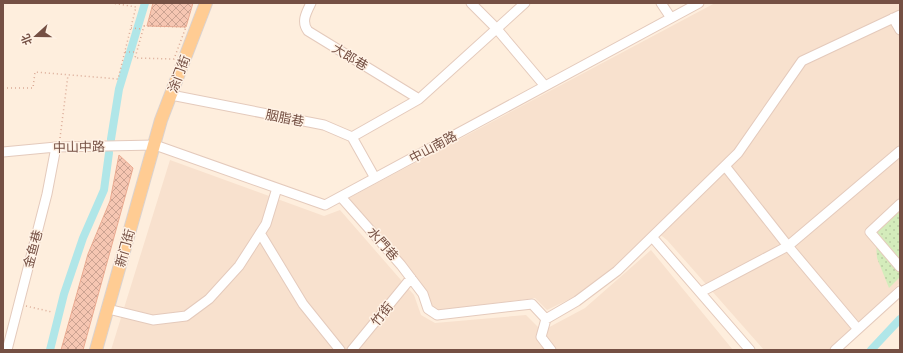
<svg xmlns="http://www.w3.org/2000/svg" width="903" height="353" viewBox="0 0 903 353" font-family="Karla,'Noto Sans SC',sans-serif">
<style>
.residential{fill:#f8e1ce}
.park{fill:url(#park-dots)}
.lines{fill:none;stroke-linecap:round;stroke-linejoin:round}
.canal{stroke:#b0e6e8;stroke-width:8}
.building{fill:url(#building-cross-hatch);stroke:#eaaa91}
.minor-casing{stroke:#e4cabc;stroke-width:11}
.major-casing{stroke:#dbd2ce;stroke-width:14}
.path{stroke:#daaa96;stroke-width:1.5;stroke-dasharray:1 3;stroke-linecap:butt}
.minor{stroke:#fff;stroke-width:9}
.major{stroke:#ffcc93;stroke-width:12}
.labels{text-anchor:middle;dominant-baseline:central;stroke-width:3;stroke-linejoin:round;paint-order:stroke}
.street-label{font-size:13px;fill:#755044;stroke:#fff2e5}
</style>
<defs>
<pattern id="park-dots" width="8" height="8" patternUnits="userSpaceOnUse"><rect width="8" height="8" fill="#d4ecbb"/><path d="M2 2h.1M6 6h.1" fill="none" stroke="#b9cca2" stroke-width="1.8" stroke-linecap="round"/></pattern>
<pattern id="building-cross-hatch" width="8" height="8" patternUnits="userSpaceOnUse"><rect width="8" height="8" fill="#f6c6b2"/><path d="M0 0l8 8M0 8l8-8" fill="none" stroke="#cca392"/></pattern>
</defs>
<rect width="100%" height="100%" fill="#feeedd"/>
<path class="residential" d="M715,3H900V283L832,350H764L667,240L654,230L617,266L578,295L547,310L535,298L439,310L432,306L427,292L349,198Z
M170,160L324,216L340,210L414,295L421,315L435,323L526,315L542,331L585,308L651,250L733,350H111Z"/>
<path class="park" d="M900,203V277L889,288L877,258L875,229Z"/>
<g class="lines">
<path class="canal" d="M111,139L119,89L145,3
M50,350L64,294L83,238L104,190L109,153
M871,350L900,319"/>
</g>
<path class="building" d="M153,3H193L186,27L147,26Z
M119,155L133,168L83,350H61L88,254L110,201Z"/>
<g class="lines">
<g class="minor-casing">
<path id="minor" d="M311,3C306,13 301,22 308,31L419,99
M471,3L496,28L545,86
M661,3L671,18
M893,18L900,30
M171,95L324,125L352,137L375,178
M352,137L419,99L525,3
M3,152L56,147L155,145L325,205L699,3
M725,166L788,246L857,328
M341,197L401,265L423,294L428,309L437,315L532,304L546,319L577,301L617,271L738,153L802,61L900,15
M900,204L870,232L900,267
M260,233L303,304L340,350
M653,238L750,350
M701,292L788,246L900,151
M108,309L153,320L186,316L209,299L239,266L266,224L277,188
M546,319L541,337L551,350
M7,350L47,194L56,147
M352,350L411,278
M835,350L900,291"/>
</g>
<g class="major-casing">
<path id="major" d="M96,350L161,120L206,3"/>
</g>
<path class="path" d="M144,26L186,27L174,59L135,58Z
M131,28L143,29
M125,52H137
M3,88H33L35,72L118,79L136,7L112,3
M60,138L68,75
M26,306L52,312"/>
<use href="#minor" class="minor"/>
<use href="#major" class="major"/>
</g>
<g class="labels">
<g class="street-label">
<text transform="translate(350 57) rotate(31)">大郎巷</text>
<text transform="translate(179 74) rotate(-69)">涂门街</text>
<text transform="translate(285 118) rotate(11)">胭脂巷</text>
<text transform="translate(79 147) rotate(-1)">中山中路</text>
<text transform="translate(433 147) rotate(-28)">中山南路</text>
<text transform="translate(383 244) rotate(49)">水門巷</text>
<text transform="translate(125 248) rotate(-74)">新门街</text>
<text transform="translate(33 249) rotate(-75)">金鱼巷</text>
<text transform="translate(382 314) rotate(-51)">竹街</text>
</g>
</g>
<rect width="903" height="353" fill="none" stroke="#755044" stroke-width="8"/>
<g transform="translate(36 36) rotate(249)" stroke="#fff2e5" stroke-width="3" paint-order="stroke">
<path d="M0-3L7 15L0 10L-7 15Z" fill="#755044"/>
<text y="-6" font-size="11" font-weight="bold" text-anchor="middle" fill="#755044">北</text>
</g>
</svg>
